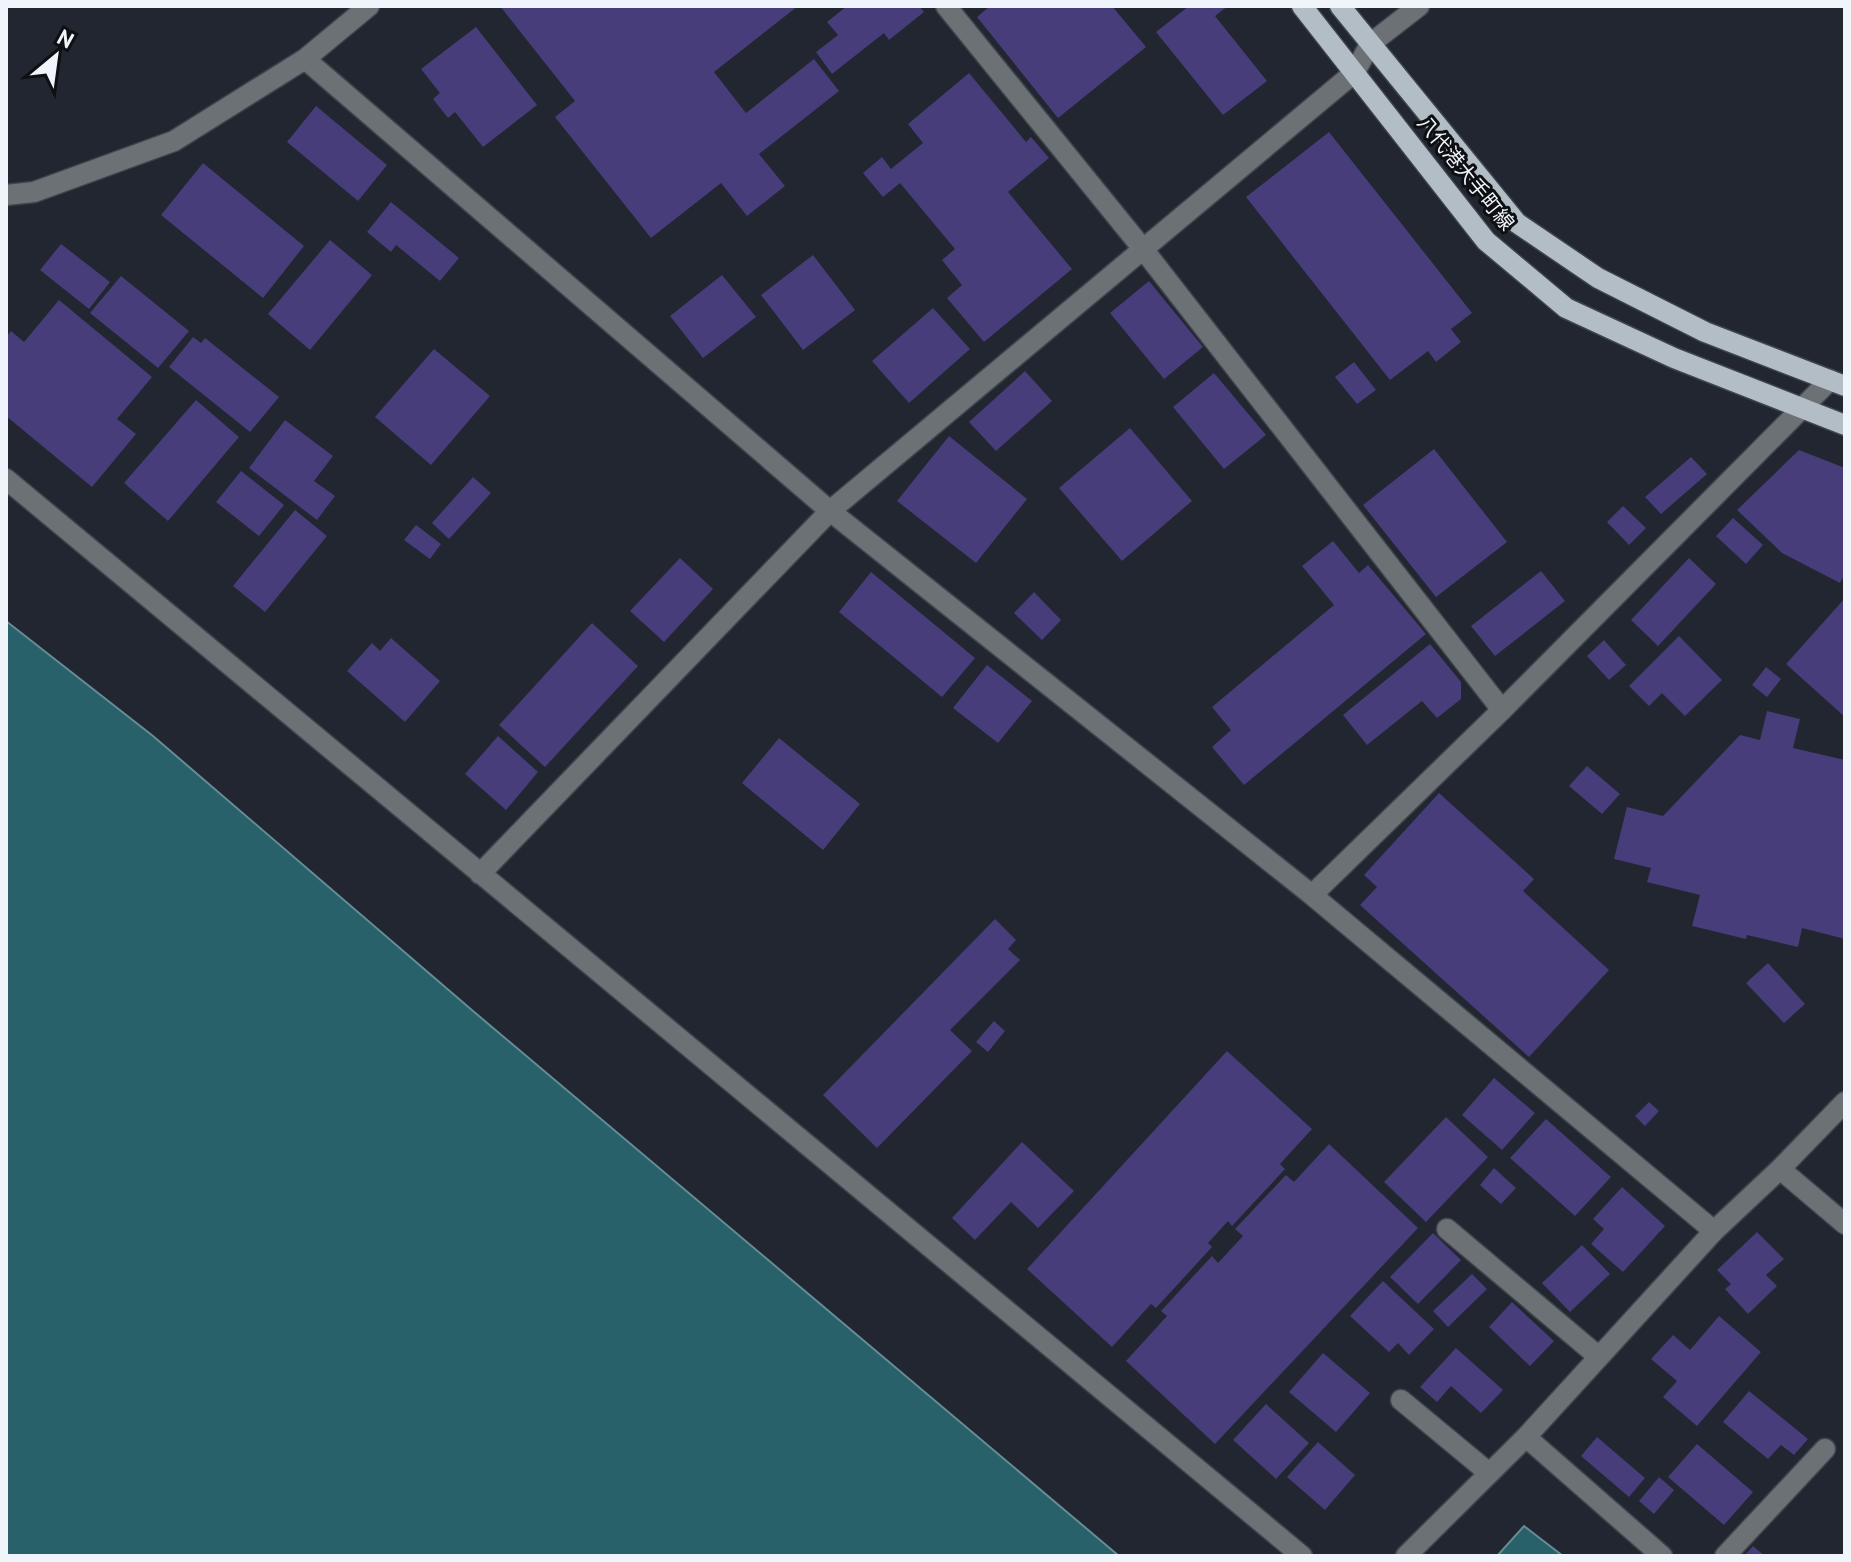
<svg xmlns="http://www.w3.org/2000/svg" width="1851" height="1562" viewBox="0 0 1851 1562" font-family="'PT Sans','Noto Sans JP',sans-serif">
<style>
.water{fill:#28616a;stroke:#648d96;stroke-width:2}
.building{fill:#463d7a}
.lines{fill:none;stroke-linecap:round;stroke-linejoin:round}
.minor-casing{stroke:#3e434c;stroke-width:23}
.major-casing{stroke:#3e434c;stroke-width:23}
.minor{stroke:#6c7175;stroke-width:20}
.major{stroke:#b2bdc5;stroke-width:20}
.labels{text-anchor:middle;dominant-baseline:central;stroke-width:6;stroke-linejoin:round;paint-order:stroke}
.street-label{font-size:20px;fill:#f0f4fb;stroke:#0d0f13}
</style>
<rect width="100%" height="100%" fill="#212630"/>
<path class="water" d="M6,621L153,736L473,1011L1119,1556H6Z
M1524,1526L1563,1556H1497Z"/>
<path class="building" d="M500,6H798L714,72L746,113L814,59L839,91L759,154L785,186L747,216L721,183L651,238L555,117L575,101Z
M847,6H919L924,12L889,40L884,33L832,74L816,52L838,35L827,22Z
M990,6H1112L1146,47L1058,118L977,17Z
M1189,6H1228L1215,16L1267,81L1223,115L1156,32Z
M476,27L537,105L483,147L455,112L448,118L433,99L440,93L421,69Z
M969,73L1026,142L1031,137L1049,158L1008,192L1072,269L984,342L947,298L962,285L942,260L955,249L900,183L883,197L863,173L882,157L891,169L923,143L908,124Z
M316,106L387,165L358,201L287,142Z
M1329,132L1472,313L1451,329L1461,342L1436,362L1428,351L1390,380L1246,197Z
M203,163L304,246L263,298L161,215Z
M391,202L459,258L440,281L396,245L391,252L367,232Z
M330,240L372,275L310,350L268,314Z
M61,244L110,282L89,309L40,270Z
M813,255L855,310L803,350L761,295Z
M722,275L756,317L703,358L670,316Z
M121,276L189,331L158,368L90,313Z
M1149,281L1203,347L1164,379L1110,313Z
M59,300L152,377L117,419L136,434L92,487L6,416V337L11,331L24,342Z
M933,308L970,349L909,403L872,361Z
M193,337L201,343L205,338L279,397L250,432L169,367Z
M434,349L490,396L431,465L375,417Z
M1354,362L1376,390L1357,404L1335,377Z
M1025,371L1052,401L996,451L969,422Z
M1214,373L1266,435L1224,469L1173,407Z
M196,400L239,437L168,521L124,483Z
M285,420L333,456L314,481L335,496L317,520L249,468Z
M1130,428L1192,501L1122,561L1059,488Z
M949,436L1027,499L976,563L897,501Z
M1434,449L1507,542L1436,597L1363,505Z
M1799,450L1845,468V573L1840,583L1782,553L1737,510Z
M1691,457L1707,474L1661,514L1645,497Z
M241,471L284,505L259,536L216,502Z
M473,477L491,493L449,539L432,523Z
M1623,506L1646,528L1629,545L1607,522Z
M295,510L327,536L265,612L233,586Z
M1733,518L1763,545L1746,564L1716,536Z
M416,525L441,544L430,559L404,540Z
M1333,541L1359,573L1368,565L1426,634L1244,785L1212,747L1231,730L1212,707L1334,605L1302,566Z
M680,558L713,589L664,642L630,611Z
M1689,558L1716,584L1658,646L1631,620Z
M1541,571L1565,601L1495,656L1471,626Z
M871,572L975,658L942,697L839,612Z
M1034,592L1061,620L1042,640L1014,613Z
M1845,598V717L1786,664Z
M592,623L638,666L545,767L499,725Z
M1679,636L1722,680L1685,716L1662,693L1649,706L1629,686Z
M391,638L440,681L405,722L347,671L372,643L380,651Z
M1604,640L1626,665L1609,680L1587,656Z
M1430,644L1461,682V699L1437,718L1422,701L1367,745L1343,715Z
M987,665L1032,701L998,743L953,708Z
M1766,667L1781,679L1767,697L1752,685Z
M1767,711L1800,719L1793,748L1845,760V939L1802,928L1798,947L1747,935L1746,939L1692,926L1700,895L1647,882L1651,868L1614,859L1627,807L1663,816L1740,735L1760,740Z
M498,736L538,772L506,810L465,774Z
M779,738L860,804L823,850L742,783Z
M1587,766L1620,794L1602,814L1569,786Z
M1439,793L1534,879L1523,891L1609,970L1529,1057L1360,905L1377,887L1364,875Z
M995,919L1016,940L1008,949L1020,960L950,1030L972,1051L877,1148L823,1095Z
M1768,963L1805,1004L1784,1023L1746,983Z
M994,1021L1005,1031L988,1052L976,1042Z
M1227,1051L1312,1129L1280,1164L1285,1169L1232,1226L1228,1221L1208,1243L1212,1247L1156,1308L1151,1304L1112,1347L1027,1269Z
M1494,1078L1535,1113L1502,1150L1462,1115Z
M1649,1102L1659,1111L1645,1126L1635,1116Z
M1446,1117L1488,1157L1426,1222L1384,1182Z
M1546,1119L1611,1177L1575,1216L1510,1158Z
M1022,1142L1074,1191L1038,1228L1011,1202L975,1240L952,1218Z
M1329,1144L1418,1228L1215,1444L1126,1361L1167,1316L1161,1311L1212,1256L1218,1263L1243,1236L1235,1229L1286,1175L1294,1182Z
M1494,1168L1516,1188L1501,1204L1480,1185Z
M1622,1187L1665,1226L1623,1272L1591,1244L1604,1229L1593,1219Z
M1757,1232L1784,1259L1766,1275L1777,1286L1748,1314L1725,1289L1731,1284L1717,1270Z
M1433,1233L1461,1260L1418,1304L1390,1277Z
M1582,1245L1610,1274L1570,1312L1542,1283Z
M1472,1274L1487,1289L1448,1327L1433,1311Z
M1383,1281L1434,1329L1409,1355L1398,1343L1389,1352L1350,1316Z
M1512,1302L1554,1341L1530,1366L1489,1327Z
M1719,1316L1761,1352L1697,1426L1663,1397L1677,1381L1651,1359L1673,1335L1690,1350Z
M1456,1348L1503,1390L1481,1413L1451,1386L1437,1402L1420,1387Z
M1323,1353L1370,1393L1336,1432L1289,1392Z
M1749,1391L1808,1439L1794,1455L1781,1445L1768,1459L1723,1422Z
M1266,1404L1309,1443L1276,1479L1233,1440Z
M1597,1437L1645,1478L1629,1497L1581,1456Z
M1318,1442L1355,1475L1325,1510L1287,1477Z
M1697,1444L1753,1492L1724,1525L1668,1477Z
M1659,1477L1674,1490L1654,1514L1639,1501Z
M1753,1546L1765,1556H1744Z"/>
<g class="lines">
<g class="minor-casing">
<path id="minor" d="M946,6L1143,249L1502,710
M305,59L830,511L1312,895L1714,1231
M6,195L34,192L174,141L305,59L369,6
M6,479L1302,1556
M480,874L830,511L1355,72L1370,44L1419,6
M1312,895L1502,710L1830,380
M1780,1169L1845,1224
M1447,1229L1599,1357
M1401,1400L1489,1473
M1526,1437L1662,1556
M1406,1556L1526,1437L1714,1231L1780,1169L1845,1102
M1725,1556L1825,1449"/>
</g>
<g class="major-casing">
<path id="major" d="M1302,6L1486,241L1566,308L1674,358L1845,425
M1340,6L1517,223L1598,278L1705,332L1845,386"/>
</g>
<use href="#minor" class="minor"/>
<use href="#major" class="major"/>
</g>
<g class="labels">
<g class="street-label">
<text transform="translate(1466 173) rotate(51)">八代港大手町線</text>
</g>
</g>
<rect width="1851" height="1562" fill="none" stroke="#f0f4fb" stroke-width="16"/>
<g transform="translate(56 56) rotate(29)" stroke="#0d0f13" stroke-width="6" paint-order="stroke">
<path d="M0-6L14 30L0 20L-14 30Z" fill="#f0f4fb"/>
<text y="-12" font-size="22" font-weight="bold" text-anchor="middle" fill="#f0f4fb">N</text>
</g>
</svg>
